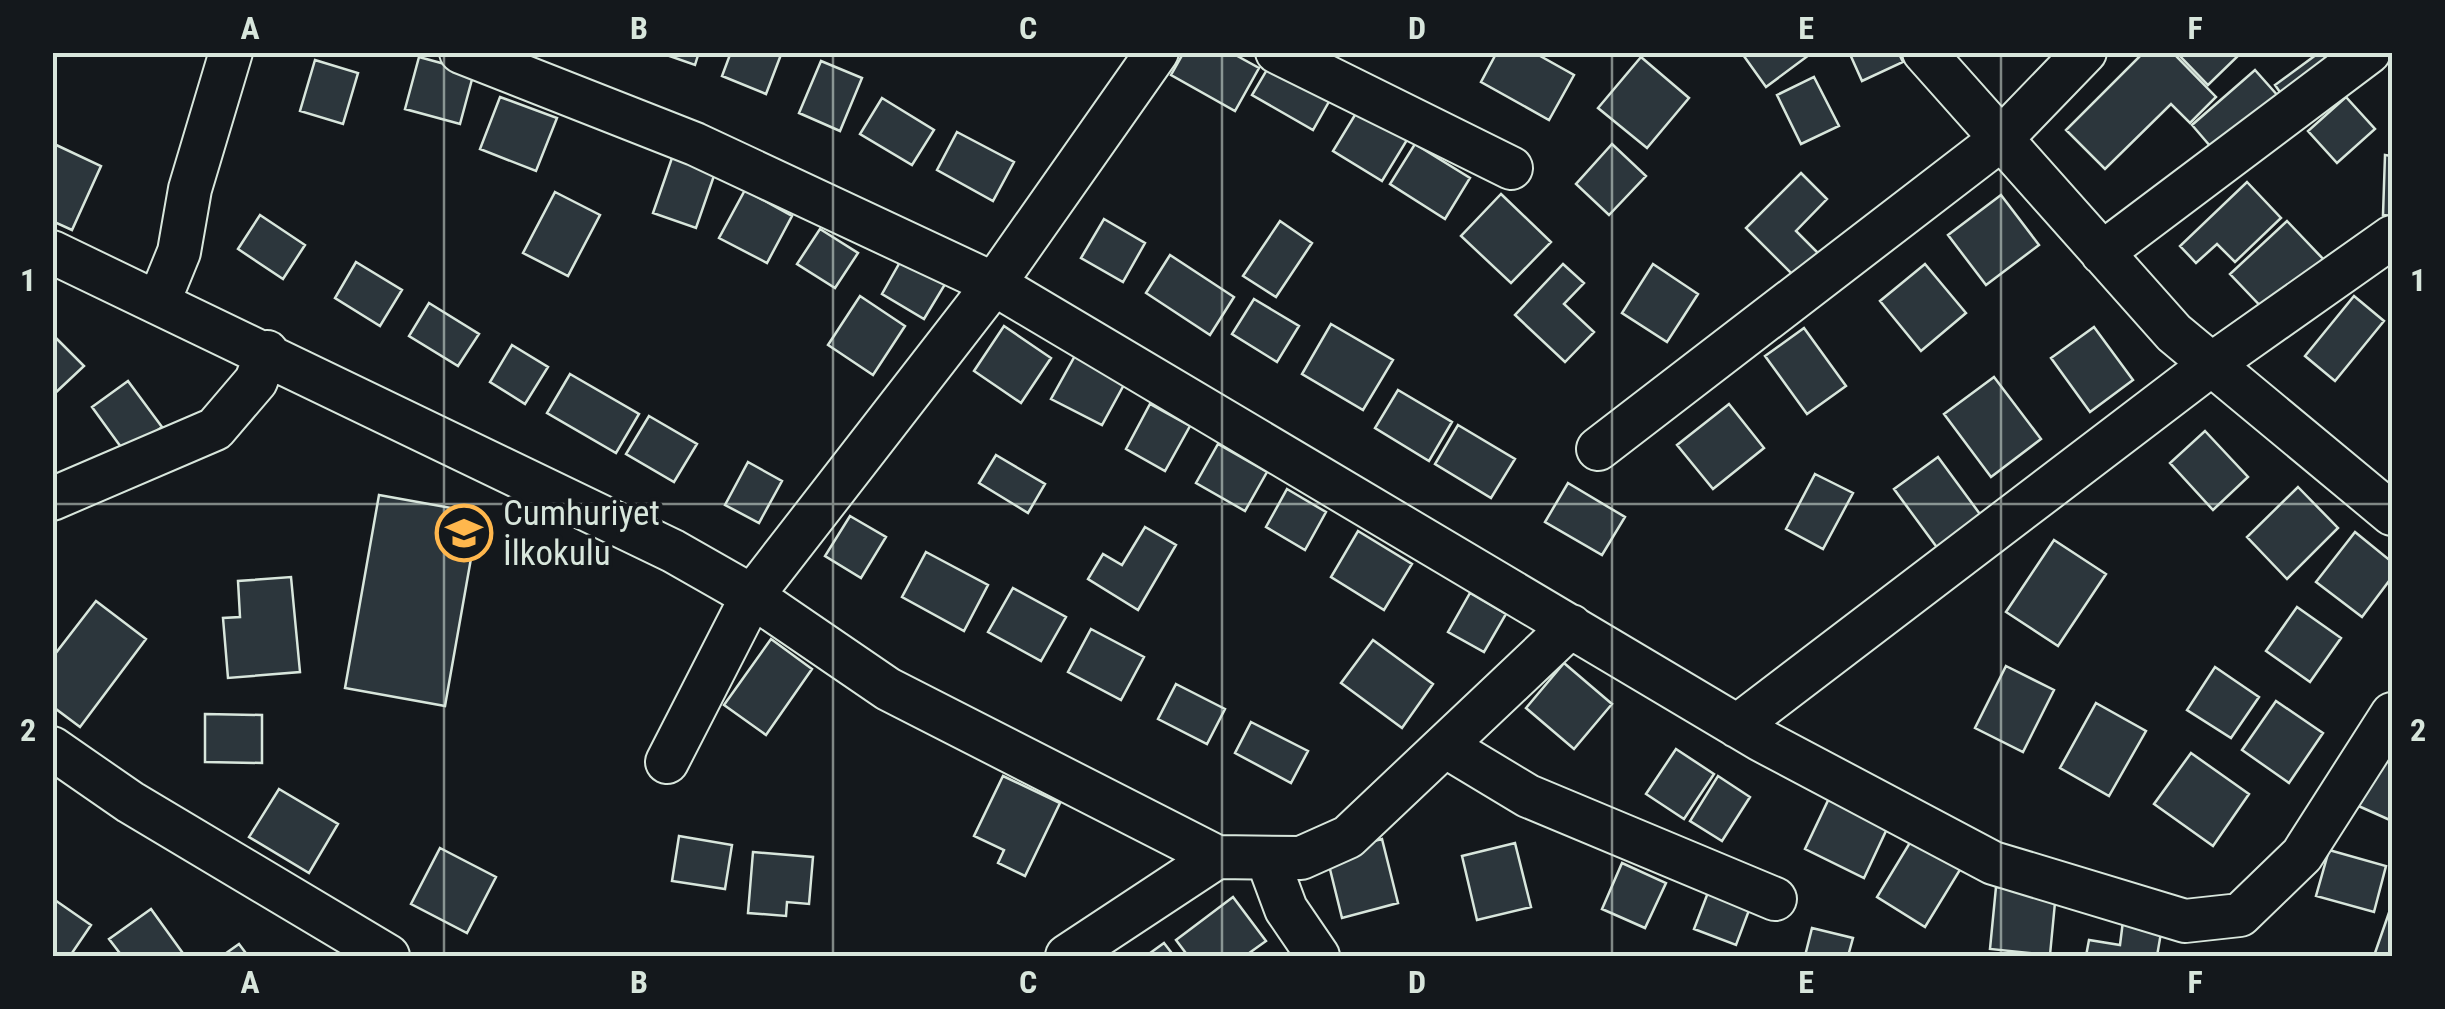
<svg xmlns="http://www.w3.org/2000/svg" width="2445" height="1009" viewBox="0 0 2445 1009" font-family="'Roboto Condensed',sans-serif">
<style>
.building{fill:#2c363c;stroke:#d8e6dc;stroke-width:2.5}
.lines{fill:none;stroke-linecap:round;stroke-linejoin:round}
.minor-casing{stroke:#d8e6dc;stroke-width:46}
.minor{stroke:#14181c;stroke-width:42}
.grid{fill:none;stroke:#d8e6dc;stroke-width:2.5;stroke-opacity:0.55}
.labels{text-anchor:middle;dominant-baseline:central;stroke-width:8;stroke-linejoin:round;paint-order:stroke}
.poi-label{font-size:35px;fill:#d8e6dc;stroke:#14181c;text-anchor:start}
.neatline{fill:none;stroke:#d8e6dc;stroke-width:4}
.grid-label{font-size:32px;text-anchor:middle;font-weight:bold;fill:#d8e6dc}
</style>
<rect width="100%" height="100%" fill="#14181c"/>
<path class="building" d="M658,52H699L695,65Z
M731,52H782L766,94L722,76Z
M1184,52H1230L1259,68L1235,111L1171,75Z
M1497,52H1533L1574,75L1549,120L1481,82Z
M1741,52H1813L1766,87Z
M1849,52H1898L1903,62L1862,81Z
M2144,52H2172L2216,97L2190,123L2171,104L2105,169L2066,130Z
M2176,52H2242L2208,85Z
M2320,52L2337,70L2289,105L2275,85Z
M1275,56L1335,91L1313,130L1252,95Z
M419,57L474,72L460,124L405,109Z
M1641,57L1689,98L1647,148L1598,108Z
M315,60L358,73L343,124L300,111Z
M821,61L862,78L840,131L799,113Z
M2255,70L2287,106L2223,161L2192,125Z
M1814,77L1839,126L1801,144L1777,95Z
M500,97L557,118L536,171L480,149Z
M2346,97L2375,129L2337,163L2308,131Z
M882,98L934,130L912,165L860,134Z
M1358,110L1407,140L1382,181L1333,151Z
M957,132L1014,162L993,201L937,170Z
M52,143L101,166L72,230L52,221Z
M1415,144L1470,178L1445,219L1390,184Z
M1612,144L1646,176L1609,215L1576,184Z
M673,155L716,170L696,228L653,213Z
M2385,155L2392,156V216L2383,215Z
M1801,173L1827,199L1796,231L1819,254L1796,278L1746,228Z
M2247,182L2281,218L2235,262L2217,244L2196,263L2180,246Z
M745,190L792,216L767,263L719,238Z
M555,192L600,215L568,276L523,253Z
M1501,194L1551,242L1511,283L1461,236Z
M2001,195L2039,245L1986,285L1948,235Z
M260,215L305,245L283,279L238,249Z
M1104,219L1145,243L1123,282L1081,258Z
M1280,221L1312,243L1276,297L1243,276Z
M2287,221L2326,262L2270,316L2230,274Z
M820,229L858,253L835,288L797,264Z
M904,255L947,281L924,319L882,294Z
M1170,255L1234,297L1210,335L1146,293Z
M356,262L402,290L380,326L335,298Z
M1563,264L1584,283L1564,304L1594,332L1565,362L1515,315Z
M1653,264L1698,294L1667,342L1622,313Z
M1925,264L1966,313L1921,351L1880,301Z
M860,296L905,326L873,375L828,345Z
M2354,296L2384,321L2335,381L2305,356Z
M1254,299L1299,326L1277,362L1232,334Z
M429,303L479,334L458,366L409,336Z
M1331,324L1393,360L1363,410L1302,374Z
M1004,326L1051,358L1021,403L974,371Z
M2094,327L2133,380L2090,412L2051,358Z
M1804,328L1846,386L1807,414L1765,356Z
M52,334L84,366L52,396Z
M512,345L548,367L525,404L490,382Z
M1076,354L1126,381L1102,425L1051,399Z
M570,374L639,414L616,453L547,413Z
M1994,377L2041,439L1991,477L1944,414Z
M128,381L162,427L126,454L92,407Z
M1398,390L1452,422L1429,461L1375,428Z
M1150,404L1190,426L1165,471L1126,449Z
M1729,404L1764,448L1713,489L1677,445Z
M649,416L697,444L674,482L626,454Z
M1458,425L1515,459L1491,498L1435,464Z
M2205,431L2248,477L2213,510L2170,463Z
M1218,444L1267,472L1245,511L1196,483Z
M996,455L1045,484L1028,513L979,483Z
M1938,457L1988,525L1944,557L1894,489Z
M748,462L782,481L759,523L725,505Z
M1815,474L1853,493L1823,549L1786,529Z
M1568,483L1625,517L1602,555L1545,522Z
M2298,487L2338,528L2287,579L2247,537Z
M1287,489L1326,512L1305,550L1266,527Z
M379,495L479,513L445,706L345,688Z
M850,516L886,537L861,578L825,556Z
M1145,527L1176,545L1138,610L1088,579L1103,554L1122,565Z
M1358,531L1412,564L1384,610L1331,577Z
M2355,532L2392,562V577L2362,617L2316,582Z
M2054,540L2106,574L2058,646L2006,612Z
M926,552L988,585L964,631L902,597Z
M291,577L300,672L228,678L223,618L240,617L238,581Z
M1013,588L1066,617L1041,661L988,632Z
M1470,593L1506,614L1484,652L1448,632Z
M96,601L146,639L80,727L52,706V658Z
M2297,607L2341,638L2310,682L2266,651Z
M1091,629L1144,657L1121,700L1068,672Z
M771,639L812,669L766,735L724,705Z
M1373,640L1433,684L1402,728L1341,683Z
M1564,663L1612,704L1574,749L1526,708Z
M2006,666L2054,690L2023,752L1975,728Z
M2215,667L2259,697L2231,738L2187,710Z
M1176,684L1225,709L1207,744L1158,719Z
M2276,701L2323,733L2289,783L2242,750Z
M2096,703L2146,731L2109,796L2060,768Z
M205,714L262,715V763L205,762Z
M1251,722L1308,751L1291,783L1235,753Z
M1676,749L1714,774L1684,819L1646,794Z
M2378,749L2392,756V821L2354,804Z
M2191,753L2249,794L2213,846L2154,804Z
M1003,776L1060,803L1025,876L998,863L1004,850L974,836Z
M1718,776L1750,797L1722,841L1690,821Z
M279,789L338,824L309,873L249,837Z
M1833,790L1892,818L1864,878L1805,849Z
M1917,831L1966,860L1925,927L1877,897Z
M679,836L732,845L725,889L672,881Z
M1382,839L1398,903L1342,918L1326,853Z
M1515,843L1531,907L1477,920L1462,856Z
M440,848L496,877L467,933L411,904Z
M2329,850L2386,866L2374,912L2316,896Z
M753,852L813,857L809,904L787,902L786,916L748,913Z
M1622,863L1666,883L1645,928L1602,909Z
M1712,882L1754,897L1736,945L1694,929Z
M1996,887L2056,892L2050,955L1990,949Z
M1233,897L1266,941L1245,956H1188L1176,940Z
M52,898L91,925L70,956H52Z
M2392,904V956H2386L2375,953Z
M151,909L182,952L176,956H122L109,939Z
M2123,921L2162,927L2157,956H2086L2089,940L2120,945Z
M1812,928L1853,938L1848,956H1805Z
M1164,943L1174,956H1146Z
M239,944L248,956H222Z"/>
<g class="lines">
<g class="minor-casing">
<path id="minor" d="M461,52L695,144L994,284L1761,740L1993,863L2185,921L2240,915L2302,855L2392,714
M1277,52L1511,168
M1924,52L2174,333L2392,514
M52,252L673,551L752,596L888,689L1217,857L1301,858L1348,837L1571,626
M2102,253L2369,52
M159,301L179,252L190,189L231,52
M1598,449L2000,140L2085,52
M52,499L215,429L256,381L267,352
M1737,726L2212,364L2392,237
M1445,746L1528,796L1775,899
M52,748L130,802L388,956
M667,762L752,596L994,284L1157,52
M1267,858L1286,909L1318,956
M1067,956L1217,857"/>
</g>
<use href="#minor" class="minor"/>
</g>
<path class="grid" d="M444,52V956M833,52V956M1222,52V956M1612,52V956M2001,52V956M52,504H2392"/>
<defs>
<g id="school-ring" transform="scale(2.875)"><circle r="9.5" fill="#14181c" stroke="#ffb74d" stroke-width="1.5"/><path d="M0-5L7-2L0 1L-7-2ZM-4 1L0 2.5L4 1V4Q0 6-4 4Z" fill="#ffb74d"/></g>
</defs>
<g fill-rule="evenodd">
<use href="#school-ring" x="464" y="533"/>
</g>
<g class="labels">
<g class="poi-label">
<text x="503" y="513">Cumhuriyet<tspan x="503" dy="40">İlkokulu</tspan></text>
</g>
</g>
<rect width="2445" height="1009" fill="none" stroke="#14181c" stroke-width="110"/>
<rect x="55" y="55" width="2335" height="899" class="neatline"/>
<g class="grid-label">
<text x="250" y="39">A</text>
<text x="639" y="39">B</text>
<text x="1028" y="39">C</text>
<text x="1417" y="39">D</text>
<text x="1806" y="39">E</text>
<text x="2195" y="39">F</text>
<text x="28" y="291">1</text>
<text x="2418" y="291">1</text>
<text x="28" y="741">2</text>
<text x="2418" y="741">2</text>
<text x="250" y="993">A</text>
<text x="639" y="993">B</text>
<text x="1028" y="993">C</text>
<text x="1417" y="993">D</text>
<text x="1806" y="993">E</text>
<text x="2195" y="993">F</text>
</g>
</svg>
